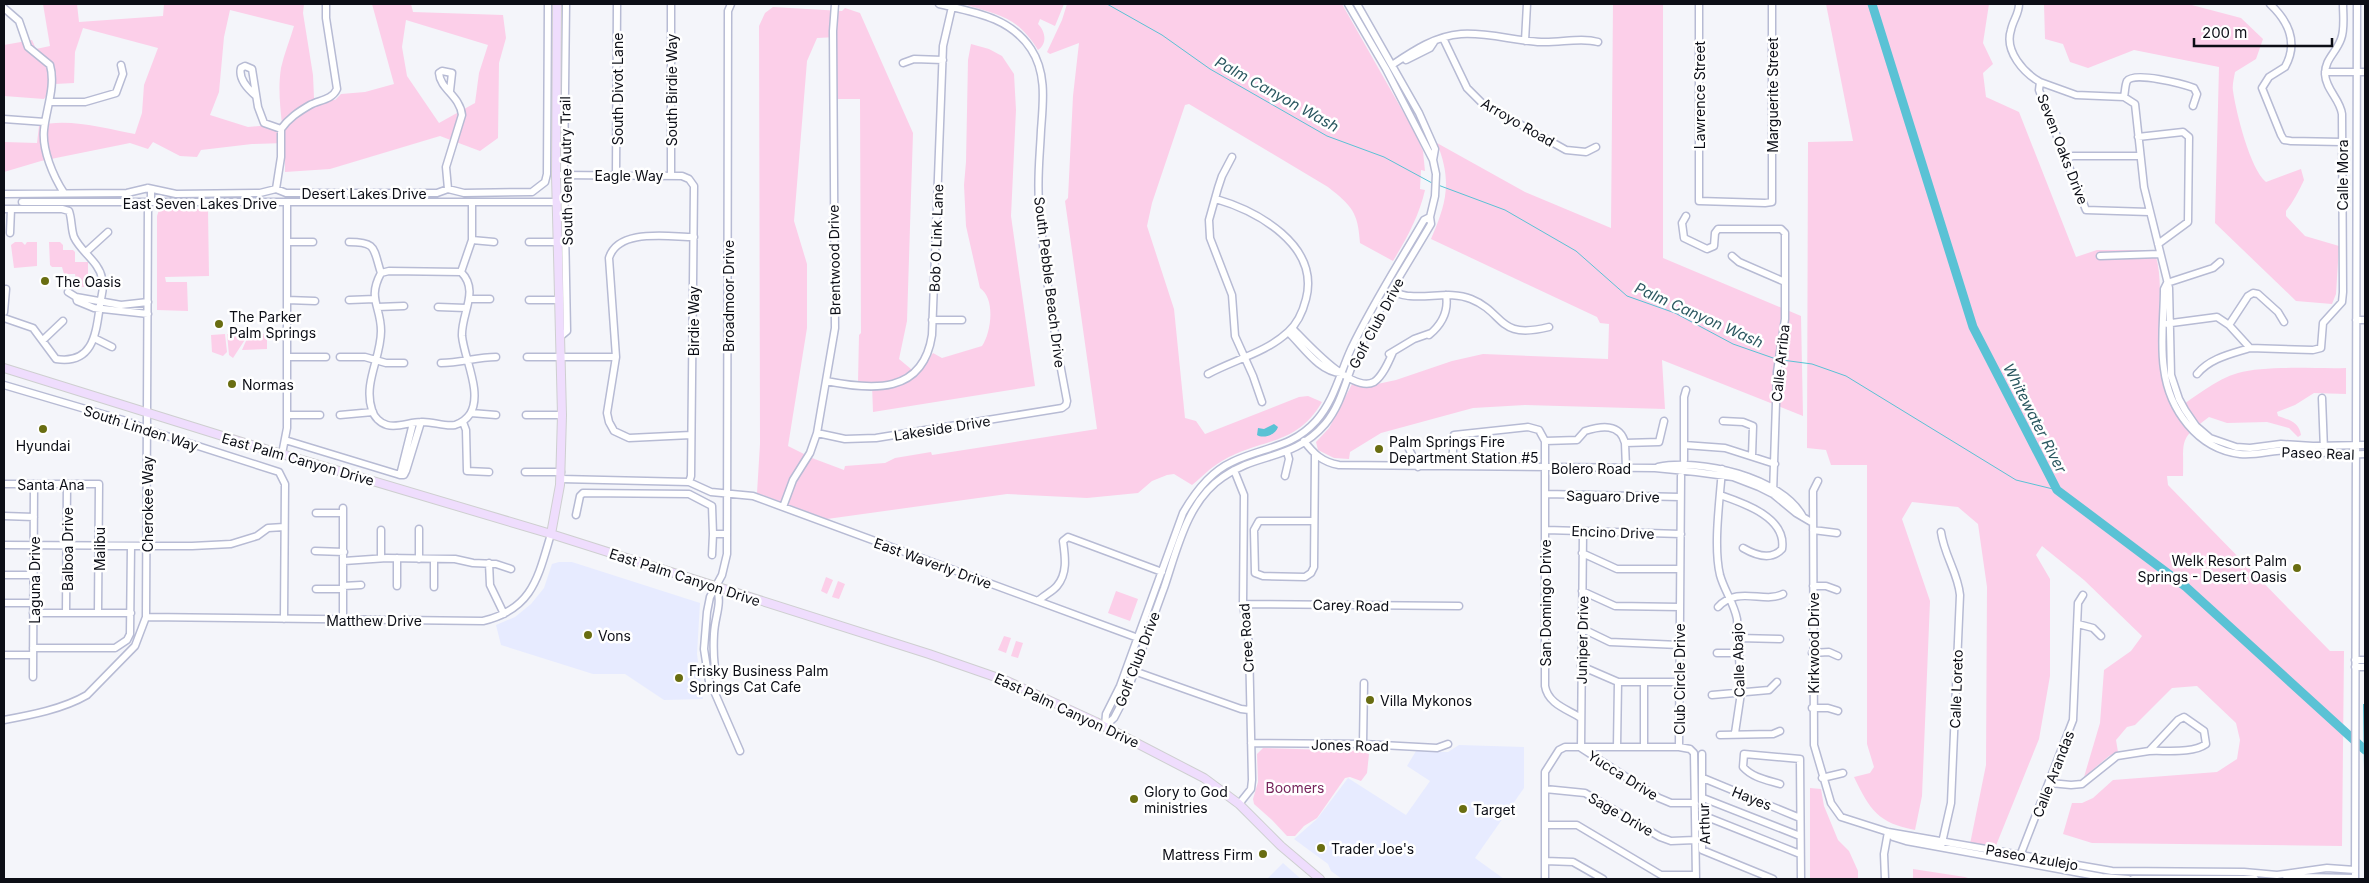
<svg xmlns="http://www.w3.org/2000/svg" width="2369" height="883" viewBox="0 0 2369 883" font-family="Inter,sans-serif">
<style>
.built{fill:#e7ebff}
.green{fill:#fccfe9;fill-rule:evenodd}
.water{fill:#5ac2d5}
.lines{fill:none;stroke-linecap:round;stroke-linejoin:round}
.stream{stroke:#5ac2d5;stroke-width:1}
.river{stroke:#5ac2d5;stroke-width:9}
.minor-casing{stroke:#b7bbd4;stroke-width:9}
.major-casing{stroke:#cecfd0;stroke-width:10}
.minor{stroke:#fff;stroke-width:6}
.major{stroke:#efddfd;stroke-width:8}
.poi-dot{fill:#696d11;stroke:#fff;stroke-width:2}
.labels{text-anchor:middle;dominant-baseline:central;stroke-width:5;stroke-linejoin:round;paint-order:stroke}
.street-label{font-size:14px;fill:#0c0e16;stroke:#fff}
.poi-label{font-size:14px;fill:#0c0e16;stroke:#fff;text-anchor:start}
.park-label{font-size:14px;fill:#76255c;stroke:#fff}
.water-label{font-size:15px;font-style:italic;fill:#2a5760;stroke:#fff}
</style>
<rect width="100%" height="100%" fill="#f4f5fa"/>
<path class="built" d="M559,562H572L700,603L697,654L703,699L664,700L625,674H593L501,645L496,625L515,617L531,604L544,588L552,564Z
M1459,745L1524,747V788L1475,858L1504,879H1342L1331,871L1328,864L1294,839L1317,819L1348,778L1406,815L1430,781L1407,766L1416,751L1448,752Z
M1283,863L1301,879H1267Z"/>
<path class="green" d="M43,4H77L79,22L163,16L164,4H304L303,13L313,75L314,98L335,100L341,94L365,92L394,84L372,4H411L413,12L503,15L506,38L499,63L498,138L480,151L440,136L330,169L285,172V143L252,144L201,150L197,157L180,156L153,142L148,149L130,143L41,161L4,172V142L37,143L39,126C65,117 108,129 135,134L142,113L144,85L158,48L83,28L75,52L74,83L55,84L44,99L4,96V45L32,40L36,49L50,46ZM230,10L294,26C290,40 284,54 281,68C278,87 280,105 282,124L248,127L210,115L219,92L224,37ZM406,20L488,45L479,73L475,103L439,123L407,76L402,47Z
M963,4H1064L1055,26L1040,19L1038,24C1045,31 1048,43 1038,50C1017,16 999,15 963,4Z
M1067,4H1342L1414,131L1423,151L1425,171L1421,170L1420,189L1425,190C1419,216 1407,238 1393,261L1360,243C1358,212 1352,206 1328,187L1189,104L1185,105L1152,203L1147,226L1174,309L1185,418L1196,421L1205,434L1299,397L1308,396L1322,402C1296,447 1260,438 1222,461C1211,467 1202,477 1192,485L1174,474L1167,475L1152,481L1138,493L1087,498L1007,494L827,519L757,493L760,444L759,26L765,13L773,7L842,11L845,8L860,13L913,133L907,321L899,359L917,374L933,353L942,358L982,346C991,333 996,299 980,288L966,226L964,185L966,162L968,60L971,44L989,49L1002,56L1014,74L1016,110L1011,216L1035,386L873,412L872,385L858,382L859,335L861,333L860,99H837V37L817,38L807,61L794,221L807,264V328L788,446L812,458L844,470L845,466L885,463L895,458L931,452L932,455L1097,429L1065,201L1068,198L1073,96L1079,43L1050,54L1047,52L1062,20Z
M1613,4H1663V258L1801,316L1803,416L1662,360L1665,409L1525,405L1473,408L1381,433L1350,452L1349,459L1334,458L1318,450L1316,442L1329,428L1352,384L1368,386L1396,380L1452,361L1483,354L1608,359L1609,324L1600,323L1597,317L1431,239C1447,202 1452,181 1437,143L1525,192L1611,228Z
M1826,4H1989L1983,43L1993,64L1983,73L1986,97L2019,112L2076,257L2097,250H2154C2164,278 2158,308 2159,338C2160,365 2166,385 2175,410C2195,397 2216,379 2238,373C2265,365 2316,369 2346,368V394L2314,393L2295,405L2277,412L2278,416C2289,420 2299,422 2301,435L2298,437L2289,428L2267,422L2227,423L2209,417C2178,440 2184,439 2183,476H2167L2168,485L2330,651H2344L2342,846L2092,843L2063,834L2072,803H2082L2093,798L2113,780L2217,772L2237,759L2240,740L2236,723L2197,686L2172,688L2135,725L2127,727L2116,740L2118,752L2109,756L2084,777L2100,723L2104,670L2131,651L2142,636L2084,580L2042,546L2036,555L2050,579V676L2039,739L1995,848L1970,844L1986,765L1987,587L1978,524L1958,507L1912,502L1902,519L1930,601L1922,796L1915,830C1878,823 1870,810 1854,777L1870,773L1874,767L1867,744V465H1831L1826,450L1807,448L1808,142L1853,141Z
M2044,4H2188L2241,18L2263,39L2256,59L2235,72C2234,78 2232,85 2233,91C2236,112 2250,169 2266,182L2301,169L2304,180C2299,191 2293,202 2286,211V216L2305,236L2339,246L2336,294L2332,304L2296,301L2215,223L2219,67L2134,50L2088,68L2070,62L2063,44L2045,39Z
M162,209H208L209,276L165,277L166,282H187L188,311L157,310V216L159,210Z
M15,242H22L25,245L27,242H37V266L14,268L11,245Z
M49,242H60L63,245V250H73L75,252V262H88V287H77L75,274H64L62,267H52L50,265Z
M225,334L227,352L223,356L212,352L211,335Z
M227,334L248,335L233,358L229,355Z
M249,334H267V349L242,350Z
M826,577L833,580L827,594L821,591Z
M838,581L845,584L839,599L832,597Z
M1116,591L1138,599L1130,621L1108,613Z
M1004,636L1011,638L1006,653L998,650Z
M1016,641L1023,643L1018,658L1011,656Z
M1263,748L1366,751L1369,754L1367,773L1361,781L1350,777L1345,778L1317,818L1304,826L1295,836H1287L1272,820L1254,804L1253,799L1258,782L1257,754Z
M1810,788L1821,789L1824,806L1838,840L1849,851L1858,871V879H1810Z
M1913,869L1965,877L1971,879H1913Z"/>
<path class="water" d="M1274,424L1278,427C1276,435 1263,439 1257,435L1258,428L1264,429Z
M2363,704H2365V838Z"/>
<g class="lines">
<path class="stream" d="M1107,4L1162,35L1210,69L1327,136L1384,157L1432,183
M1438,185L1505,210L1576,251L1627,296L1675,313L1733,344L1776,359
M1782,360L1812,364L1846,376L2016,480L2057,490"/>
<path class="river" d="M1872,4L1973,327L2057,490L2186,587L2365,750"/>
<g class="minor-casing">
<path id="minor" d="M671,4V175
M731,4L728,11L727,554L722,575L710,597L707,612L704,649L710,688L714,691L740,751
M1348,4L1386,69L1433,160
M1699,4V201L1765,203L1772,202V4
M2019,4C2019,14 2013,20 2011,30C2004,51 2024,73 2040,82L2039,90L2043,101L2086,210L2149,212
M2270,4C2288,21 2299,42 2285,67L2269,77L2262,88L2281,135L2284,140L2291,141L2342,142
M4,8L19,21L28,47L50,65C56,86 46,109 44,130C42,150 53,176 64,193
M1443,38L1467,88L1482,103L1566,150L1586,152L1596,147
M1525,41L1527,4
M1406,60L1430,48L1434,42
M903,63L914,59L943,60
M1392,65C1413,51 1435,36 1461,34C1487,32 1515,41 1541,42C1560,43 1581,37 1598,42
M2325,72H2365
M2040,82L2076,95L2124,97L2135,104L2144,187L2169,288L2171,375L2179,399L2185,410L2196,426L2210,438L2236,447L2250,448L2281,444L2313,446L2365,445
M256,96C248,89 238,79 241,68L245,66L252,69L258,107L264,123L281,129
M2124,97C2125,93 2125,85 2127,81C2134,71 2183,84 2194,88L2197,94L2193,106
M50,102H85L116,93L123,74L121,65
M4,119L45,122
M2138,137L2183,132L2189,137L2188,222L2158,244
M1232,157L1222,176L1218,188L1209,220L1210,238L1232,295L1235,336L1253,376L1262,402
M2066,158L2073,156H2140
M556,175L682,176L689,179L694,186L691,476L689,482
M616,175L617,4
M276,189L281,157V129C289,118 298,112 310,105C319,100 332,100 337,89L326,18V4
M448,189L446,167L462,115C460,96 440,89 439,73L442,71L452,73L450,91
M4,194L127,193L148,188L176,194L260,193L276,189L286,193H437L448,189L464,193L532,192L545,182L547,174L548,4
M22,202H558
M4,209H62L69,211C72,219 71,229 74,237C81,252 99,262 102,278C105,287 101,296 100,305C96,332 94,365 56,359L33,328L4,318
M1686,216L1682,223L1684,238L1707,249L1714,246L1715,233L1718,229H1781L1785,233V319L1777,372L1773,494
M10,233L11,209
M472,240L494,242
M287,242H313
M349,242C377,242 373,248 381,273
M529,242H559
M86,252L108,232
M1732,256L1739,262L1785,282
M2100,256L2160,254
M461,272L389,271L381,273C367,299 381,306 381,331C381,358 363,383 372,410C374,417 380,423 387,425C398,428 410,422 421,422C432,421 444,427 455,425C461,423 466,420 470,414C483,393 464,358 462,336C461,313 480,291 461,272L472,240V203
M2167,283L2164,289C2164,315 2160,343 2164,369C2169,409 2197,449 2240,454C2258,456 2275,449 2293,450C2317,451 2341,456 2365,454
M2167,283L2213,268L2220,262
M68,292L76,297L77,301L94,308L148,314
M1391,292C1398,293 1404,296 1410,296C1430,298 1452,291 1471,299C1506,313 1496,340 1549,327
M76,297L121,305L148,302
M469,299H490
M287,300L315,301
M349,300L375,299
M529,300H560
M377,307L404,306
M438,307L466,308
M4,312L6,289
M932,320H962
M2356,320H2365
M2164,324L2217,317L2229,325L2250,348L2313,350L2321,348L2323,323L2342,302L2343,292L2342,114C2340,99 2326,90 2325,74C2325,59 2336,53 2341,39C2345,29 2343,15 2343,4
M2229,325L2248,296L2253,293L2258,294L2278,312L2284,322
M1292,328C1306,342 1352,394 1374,382C1383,376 1389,361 1393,352
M1288,332C1303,346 1319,372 1341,373
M1429,335C1441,325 1449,312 1446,295
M561,336L567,331L564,175L566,4
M94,338L112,347
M43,340L63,321
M1389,354L1414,339L1431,333
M287,357H326
M340,357H365L386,363H404
M527,357H616
M441,363C461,363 476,357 496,357
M1208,374C1234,360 1267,352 1288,332C1298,323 1303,311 1306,299C1320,245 1257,211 1216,199
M2197,374C2210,358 2231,354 2250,348
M826,381C872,390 923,395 932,335L943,46L952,7
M4,385L126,421L148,430L279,472L285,484L284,619
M2322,398L2324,450
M471,413L496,415
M287,415H320
M340,415L373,412
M526,415H562
M1723,421L1743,422L1753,426L1752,456
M463,422L466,430L467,471L489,472
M817,433L845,439L876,438L1062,408L1066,405L1067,401C1054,335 1044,268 1039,202C1037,178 1040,154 1041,130C1043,103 1047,73 1031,49C1010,17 973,12 939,4
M691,435L629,438L614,431L609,422L607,413L616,357L609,258C618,228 668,237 694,237
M285,440L400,475
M1304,441C1314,454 1322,462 1339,465L1655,468L1696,472L1733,477L1759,487L1773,494L1796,513L1813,523
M1545,441V686C1548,704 1567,709 1581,718
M1406,443L1418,467
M1625,443L1626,468
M1684,445L1725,448L1775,464
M282,454L287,428V203
M1684,460V397L1686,390
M1452,466L1454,435L1528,427L1539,430L1545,441L1577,440L1585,431C1601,426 1620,423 1625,443L1659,442L1664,421
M1658,467C1699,458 1782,477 1803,517
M1722,469C1720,499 1713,546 1720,575C1724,590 1734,603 1737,619L1741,693L1735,733
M1234,470L1244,495L1243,604L1249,644L1252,780L1251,789L1239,804
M525,472H561
M400,475H404L406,471L421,422
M400,475L413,423
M1285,476L1289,459L1287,452
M561,479L689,482
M1818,481L1813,491L1814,745L1831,803L1841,817L1888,832L2112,871L2244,872L2277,875L2327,868L2355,870
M689,482L711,492L753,496L1138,638
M4,484H99L98,613
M1546,494L1680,497
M1720,495C1743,503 1787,517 1782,549C1771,561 1755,555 1743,548
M783,507L793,480L810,453L817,433L835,328L833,31L835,4
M316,513H343
M576,515L580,496L583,493L689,494L712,506L713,534H727
M4,516L34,517
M1314,521H1259L1254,530L1255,573L1263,576L1305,577L1311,573L1314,567L1315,455
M419,529V559
M381,530V558
M1546,530L1681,534
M1813,530L1837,533
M1583,532L1581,748L1659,798L1671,803H1695
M4,545L192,546L231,544L257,536L268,528L284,527
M315,551L344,552
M1582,553L1617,569H1680
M712,555L713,534
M397,558V586
M344,561L387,558L455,559L473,563L496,564L511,569
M489,563L490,585L504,614
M4,575H33
M343,586L361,585
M1813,586H1826L1837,590
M434,587V559
M316,589H343
M1582,591L1615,606L1680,607
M1038,601C1044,595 1052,592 1057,586C1068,573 1065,556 1063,541L1068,537L1162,572
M4,603H33
M1243,604L1459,606
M1718,607C1738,585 1764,604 1783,594
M33,613H131
M66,613L67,484
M146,617L483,621C533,609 538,577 551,534
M343,620V508
M2078,624L2093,628L2101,636
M1583,629L1610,642L1679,645
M1738,638L1780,639
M33,648H115L127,640L130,634L131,546
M1717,653H1737
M1812,653L1829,652L1838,656
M4,655H33
M2355,660H2365
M1581,666L1618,682H1680
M2355,667H2365
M1134,671L1241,709L1249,710
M33,677L34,484
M1644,682V747
M714,691L718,685C714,668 713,651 714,634C715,615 722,606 717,587
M1712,695L1769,690L1777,682
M1812,708H1828L1838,711
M2184,717L2204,731L2206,744C2192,754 2165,750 2149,751L2178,720Z
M4,720C31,715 63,709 87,695L135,646L146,617L148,203L151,200V190L148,188
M1105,726L1114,718L1126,695C1139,659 1151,623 1164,588C1177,550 1187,501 1223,477C1258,452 1293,461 1325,424C1343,403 1347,373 1359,349C1380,306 1407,265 1431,224L1430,217L1435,196L1436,174L1433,160L1435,149L1419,113L1357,4
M1105,726L1106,714L1120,686L1183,513C1195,492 1210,472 1232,462C1263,447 1292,448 1316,421C1334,401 1340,373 1351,349C1372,305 1399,263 1424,220L1430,217
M1720,735L1773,734L1780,731
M1251,743L1363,744L1437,748L1448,744
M1363,744L1364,683
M1617,747L1618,682
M1679,747L1681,476
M1702,754V850L1773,879
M1703,778L1800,818
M1822,778L1843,773
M2050,783L2071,785L2082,784L2117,756L2149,751
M1780,784C1767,780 1753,778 1743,767L1744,754L1800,759L1801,879
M1545,789L1585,793L1660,837L1671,841L1695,840
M1703,798L1800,836
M1702,815L1800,854
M1545,825H1577L1661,875H1696
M1888,832L1893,837L1906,841L2102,877L2128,879
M1941,847L1951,803L1960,595C1958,573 1944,555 1941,532
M1545,861L1573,862L1603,879
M2018,861L2073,720L2078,603L2083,595
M1545,879V772L1559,750L1565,747H1679L1690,749L1694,753L1696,879
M1885,879L1884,854L1888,832
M2133,879H2255
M2286,879L2302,877L2355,878
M2355,879L2357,4"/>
</g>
<g class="major-casing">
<path id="major" d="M4,368L245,443L551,534L929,654L1007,681L1096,722L1204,778L1239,804L1281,846L1320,879
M551,534L560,485L562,415L556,175L557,4"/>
</g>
<use href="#minor" class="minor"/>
<use href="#major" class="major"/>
</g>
<g class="poi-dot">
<circle cx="45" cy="281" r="5"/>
<circle cx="219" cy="324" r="5"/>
<circle cx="232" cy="384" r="5"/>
<circle cx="43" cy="429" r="5"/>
<circle cx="1379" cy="449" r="5"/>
<circle cx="2297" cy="568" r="5"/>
<circle cx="588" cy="635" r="5"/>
<circle cx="679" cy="678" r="5"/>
<circle cx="1370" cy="700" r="5"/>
<circle cx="1134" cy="799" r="5"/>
<circle cx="1463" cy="809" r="5"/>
<circle cx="1321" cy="848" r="5"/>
<circle cx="1263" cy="854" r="5"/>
</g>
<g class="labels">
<g class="street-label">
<text transform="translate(617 89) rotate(-90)">South Divot Lane</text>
<text transform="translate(671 90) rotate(-90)">South Birdie Way</text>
<text transform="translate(1699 95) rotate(-90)">Lawrence Street</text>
<text transform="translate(1772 95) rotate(-90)">Marguerite Street</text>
<text transform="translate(1518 122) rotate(30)">Arroyo Road</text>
<text transform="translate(2063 149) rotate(69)">Seven Oaks Drive</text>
<text transform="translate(566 171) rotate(-91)">South Gene Autry Trail</text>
<text x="629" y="175">Eagle Way</text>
<text transform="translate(2342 175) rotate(-90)">Calle Mora</text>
<text x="364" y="193">Desert Lakes Drive</text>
<text x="200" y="203">East Seven Lakes Drive</text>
<text transform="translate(936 238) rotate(-88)">Bob O Link Lane</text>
<text transform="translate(834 260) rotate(-91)">Brentwood Drive</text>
<text transform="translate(1050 282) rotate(83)">South Pebble Beach Drive</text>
<text transform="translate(728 296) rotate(-90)">Broadmoor Drive</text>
<text transform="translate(693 321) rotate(-90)">Birdie Way</text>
<text transform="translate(1376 323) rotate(-62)">Golf Club Drive</text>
<text transform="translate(1780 363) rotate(-84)">Calle Arriba</text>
<text transform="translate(141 428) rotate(18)">South Linden Way</text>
<text transform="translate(942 428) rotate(-9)">Lakeside Drive</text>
<text transform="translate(2318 453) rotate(2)">Paseo Real</text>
<text transform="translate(298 459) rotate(16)">East Palm Canyon Drive</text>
<text x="1591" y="468">Bolero Road</text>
<text x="51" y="484">Santa Ana</text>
<text transform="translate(1613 496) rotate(1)">Saguaro Drive</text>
<text transform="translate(147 504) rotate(-90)">Cherokee Way</text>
<text transform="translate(1613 532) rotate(2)">Encino Drive</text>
<text transform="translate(67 549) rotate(-90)">Balboa Drive</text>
<text transform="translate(99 549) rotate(-90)">Malibu</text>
<text transform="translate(933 563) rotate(20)">East Waverly Drive</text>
<text transform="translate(685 577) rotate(18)">East Palm Canyon Drive</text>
<text transform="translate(34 580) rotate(-90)">Laguna Drive</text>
<text transform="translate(1545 603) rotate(-90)">San Domingo Drive</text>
<text transform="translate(1351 605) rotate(1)">Carey Road</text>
<text x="374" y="620">Matthew Drive</text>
<text transform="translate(1246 638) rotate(-94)">Cree Road</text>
<text transform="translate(1582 640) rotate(-89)">Juniper Drive</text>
<text transform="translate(1813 643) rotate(-90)">Kirkwood Drive</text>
<text transform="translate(1137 659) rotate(-69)">Golf Club Drive</text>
<text transform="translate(1738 660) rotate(-92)">Calle Abajo</text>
<text transform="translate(1679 679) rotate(-90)">Club Circle Drive</text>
<text transform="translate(1956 689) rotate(-88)">Calle Loreto</text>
<text transform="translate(1067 710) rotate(25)">East Palm Canyon Drive</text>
<text transform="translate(1350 745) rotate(1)">Jones Road</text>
<text transform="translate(2053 774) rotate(-69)">Calle Arandas</text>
<text transform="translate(1623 775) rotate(32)">Yucca Drive</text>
<text transform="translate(1752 798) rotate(22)">Hayes</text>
<text transform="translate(1621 814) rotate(30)">Sage Drive</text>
<text transform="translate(1704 824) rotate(-92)">Arthur</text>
<text transform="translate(2032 857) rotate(10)">Paseo Azulejo</text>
</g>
<g class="poi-label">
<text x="55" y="281">The Oasis</text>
<text x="229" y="316">The Parker<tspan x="229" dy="16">Palm Springs</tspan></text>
<text x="242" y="384">Normas</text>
<text x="1389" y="441">Palm Springs Fire<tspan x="1389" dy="16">Department Station #5</tspan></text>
<text x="43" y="445" text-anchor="middle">Hyundai</text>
<text x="2287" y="560" text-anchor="end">Welk Resort Palm<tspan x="2287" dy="16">Springs - Desert Oasis</tspan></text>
<text x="598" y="635">Vons</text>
<text x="689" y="670">Frisky Business Palm<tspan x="689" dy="16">Springs Cat Cafe</tspan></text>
<text x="1380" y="700">Villa Mykonos</text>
<text x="1144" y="791">Glory to God<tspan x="1144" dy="16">ministries</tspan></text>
<text x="1473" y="809">Target</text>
<text x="1331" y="848">Trader Joe's</text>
<text x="1253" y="854" text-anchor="end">Mattress Firm</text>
</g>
<g class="park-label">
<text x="1295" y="787">Boomers</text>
</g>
<g class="water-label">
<text transform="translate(1277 94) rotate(29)">Palm Canyon Wash</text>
<text transform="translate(1699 315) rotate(24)">Palm Canyon Wash</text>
<text transform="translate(2035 418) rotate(63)">Whitewater River</text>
</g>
</g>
<rect width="2369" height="883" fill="none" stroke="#0c0e16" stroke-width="10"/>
<path d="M2194 38v8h138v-8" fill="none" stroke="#0c0e16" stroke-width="2.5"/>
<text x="2202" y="38" font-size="15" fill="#0c0e16" stroke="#ffffff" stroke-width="4" paint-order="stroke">200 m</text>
</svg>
